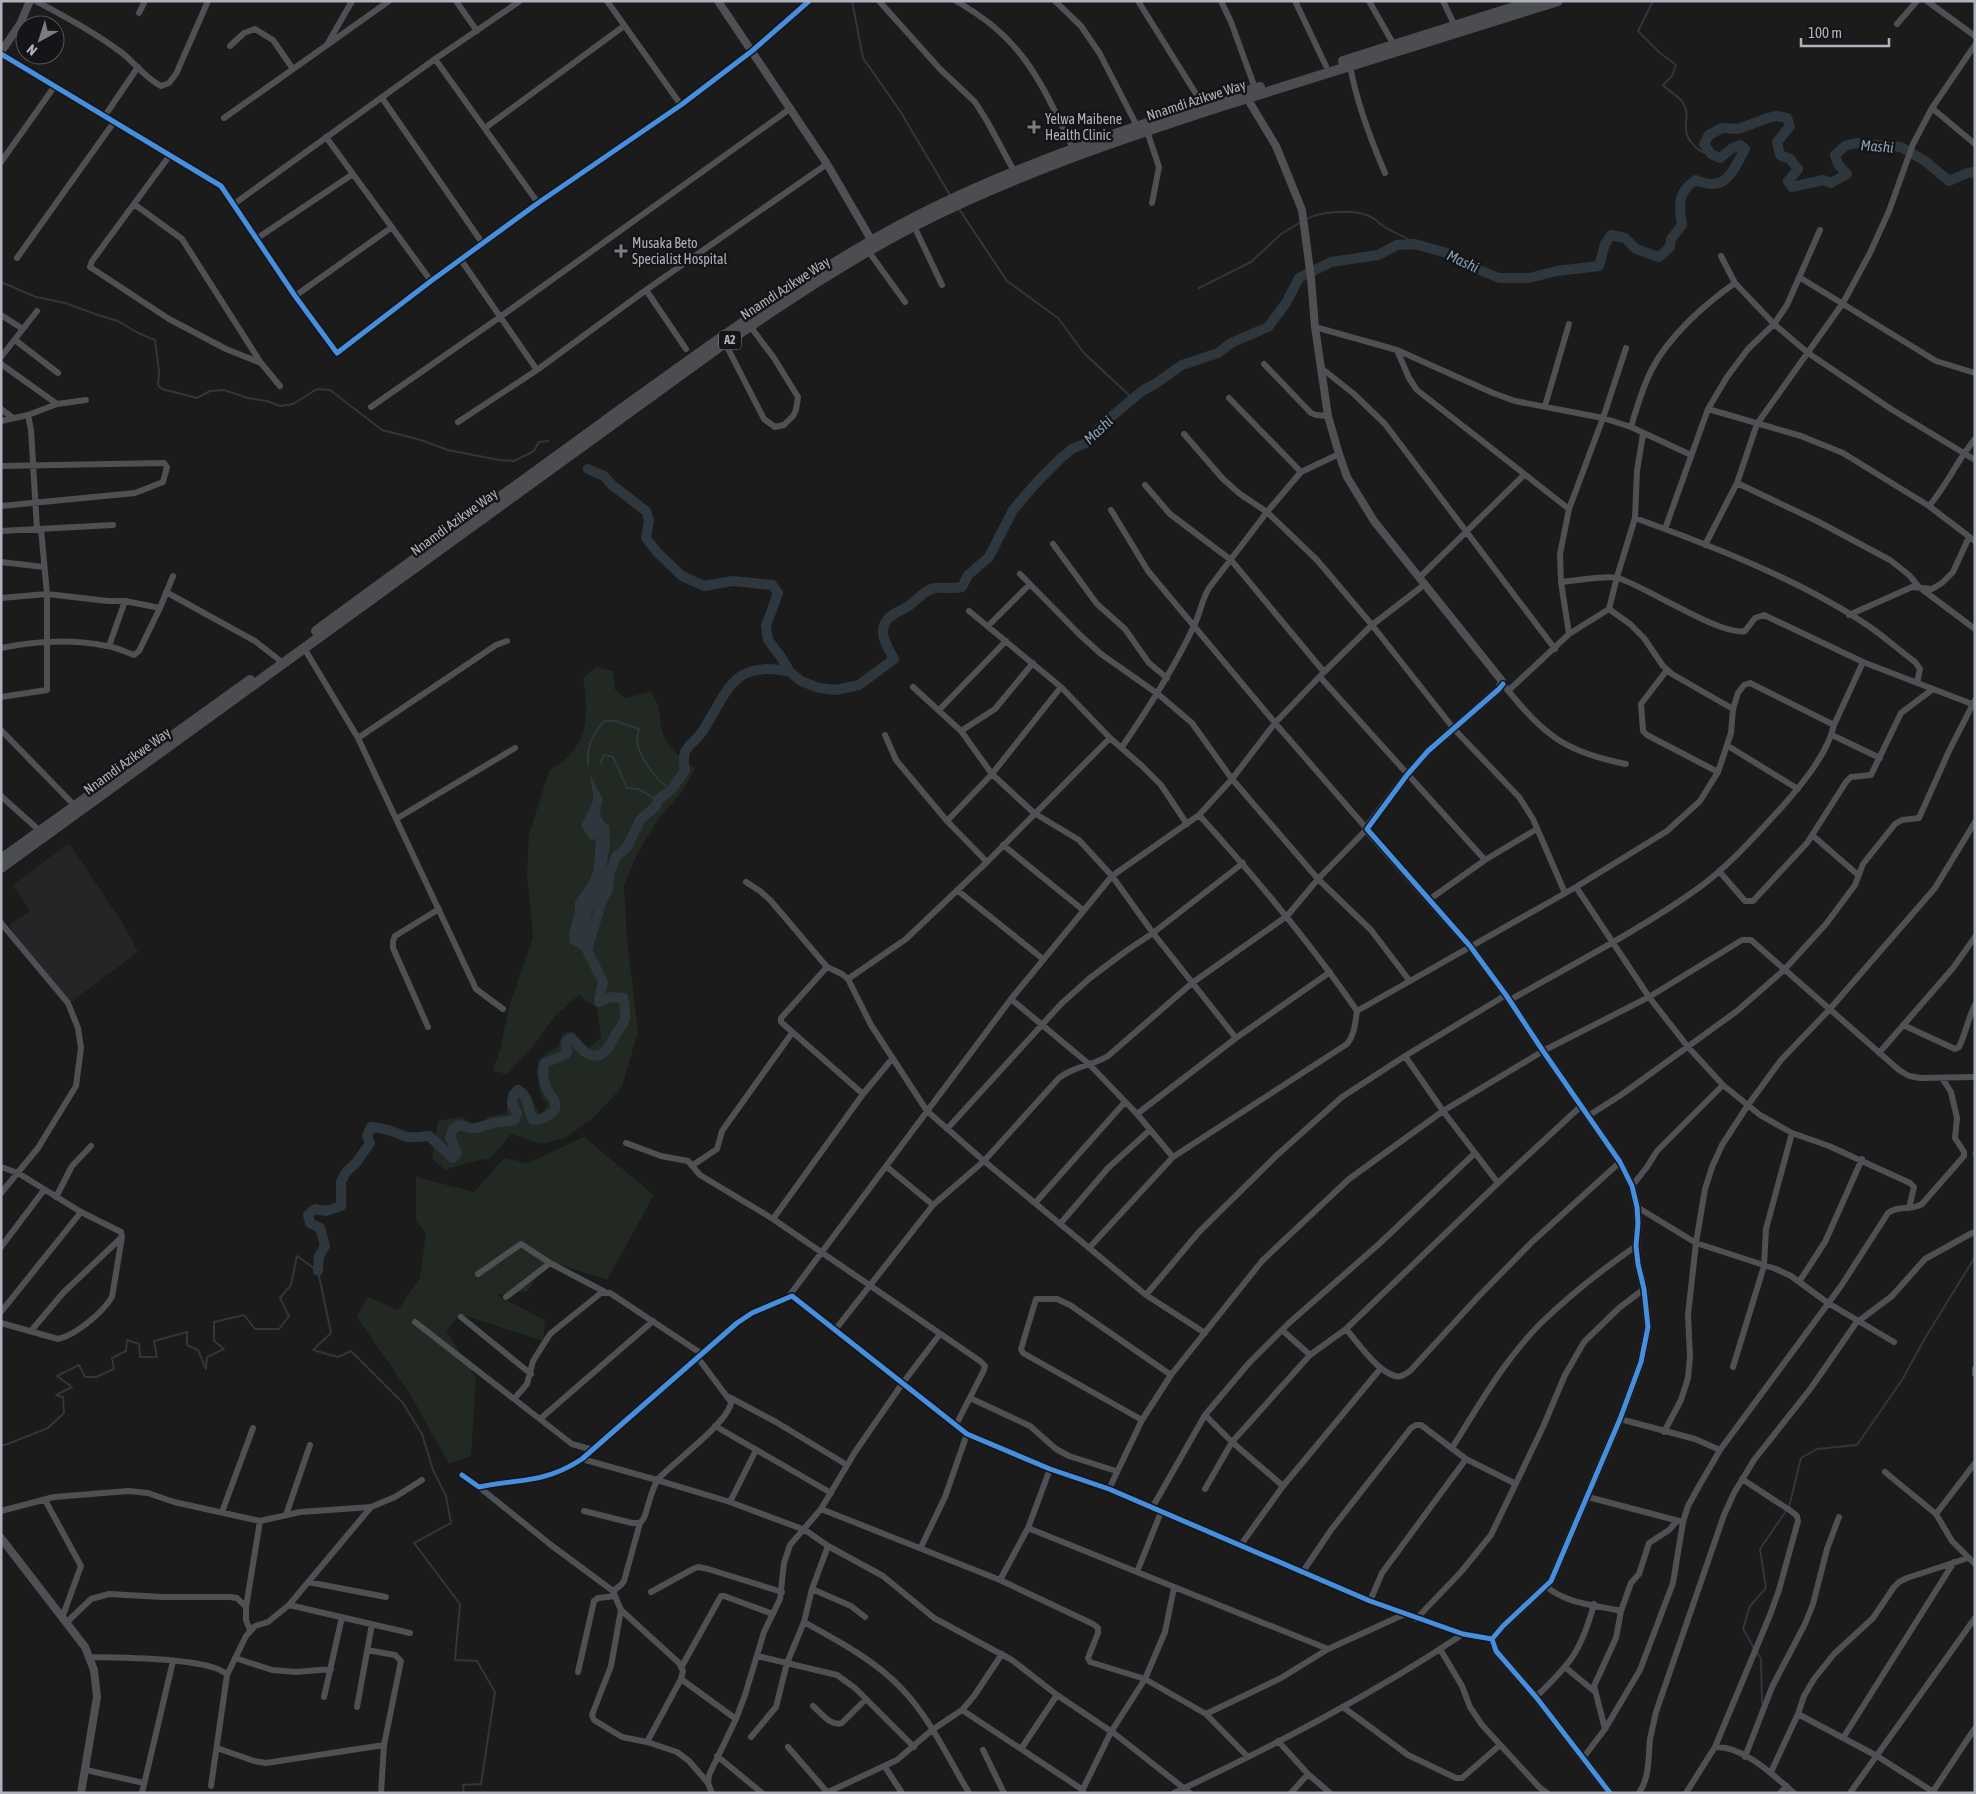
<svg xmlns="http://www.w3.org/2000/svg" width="1976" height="1794" viewBox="0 0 1976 1794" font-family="'Asap Condensed',sans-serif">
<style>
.built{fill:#252527}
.green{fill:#212922}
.water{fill:#2e373e}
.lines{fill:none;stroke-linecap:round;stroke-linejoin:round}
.stream{stroke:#2e373e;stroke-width:2}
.river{stroke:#2e373e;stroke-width:10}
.minor{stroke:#4f5054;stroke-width:6}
.tertiary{stroke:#4f5054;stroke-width:8}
.trunk{stroke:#4c4d50;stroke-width:10}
.cycleway-casing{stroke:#151517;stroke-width:8}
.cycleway{stroke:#468fdf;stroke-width:5}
.poi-dot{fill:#7a7d84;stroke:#151517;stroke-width:2}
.labels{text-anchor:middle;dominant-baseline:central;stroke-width:5;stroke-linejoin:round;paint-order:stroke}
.shield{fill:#151517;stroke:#7f838a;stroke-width:1}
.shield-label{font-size:12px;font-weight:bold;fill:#adb2bc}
.street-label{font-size:14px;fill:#adb2bc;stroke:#151517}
.poi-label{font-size:14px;fill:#adb2bc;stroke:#151517;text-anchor:start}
.water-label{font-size:15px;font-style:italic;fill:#84a0b6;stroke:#151517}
</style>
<rect width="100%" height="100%" fill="#1b1b1b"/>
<path class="built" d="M69,843L123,924L138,952L71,1002L27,953L9,925L30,911L13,885Z"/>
<path class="green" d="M596,667L613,671L615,690L625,698L650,692C663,707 658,713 662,731C666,748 682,758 695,768L682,792L659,818L638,852L624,885L627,939L638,1031L622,1087L594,1117L565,1138L541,1144L511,1134L490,1159C475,1159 460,1166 445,1170L432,1158L438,1121L461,1117L476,1126L491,1116L507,1113V1099L515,1085L527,1089L541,1115L547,1105L540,1093L536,1070L546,1053L558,1047L563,1033L573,1032L588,1048L601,1038L597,1008L579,995L555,1016L532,1048L507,1074L493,1071L501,1047L508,1010L533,937L527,874L529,834L549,771C588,749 590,718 583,678Z
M584,1137L654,1195L607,1280L546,1260L528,1291L497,1295L545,1320L543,1341L460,1314L446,1331L476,1377L471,1456L449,1464L410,1394L357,1317L368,1297L398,1310L420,1278L426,1233L416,1221V1177L474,1192L504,1158L528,1163Z"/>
<path class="water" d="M590,775L603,799C599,812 598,817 609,826L610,844L605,874L606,889L592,912L585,952L570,943L569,933L575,912V902L590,880L594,869L596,839L591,840L581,826C584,817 591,809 593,800C594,793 590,782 590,775Z"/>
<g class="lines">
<path class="stream" d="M852,1L863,58L900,111L950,195
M1653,1L1638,31L1660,53L1676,65L1672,76L1663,85C1669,92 1678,95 1683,103C1692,117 1679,129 1692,143C1698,151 1702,152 1711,154
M959,209L1007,281L1058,318L1084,353L1133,399
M1305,220C1319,211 1354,209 1369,216C1375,218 1379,224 1385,227C1395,234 1406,236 1415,244
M1,282L36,297L65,303L98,315L118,321L138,333L155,340L159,372L158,385L162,389L197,398L210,391L224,390L248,398L267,401L280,406L293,404L317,389L330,390L382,430L421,440L448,450L499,460L514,461L534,451L539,442L548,441
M1199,288L1251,262L1281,234L1301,222
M600,764L604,755L613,757L627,788L638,789L658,800
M588,765C587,745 591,737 604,721H616L639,729C638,733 637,738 637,741C638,755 655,778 666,786
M1975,1151L1973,1153L1975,1156
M1,1445H5L48,1428L64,1413L63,1397L56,1395L72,1387L57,1376L79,1365L85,1377H96L114,1369L112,1358L126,1351L127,1340L139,1344L140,1357H157L154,1341L187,1332V1345L198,1350L206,1369L207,1357L224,1349L214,1341V1322L244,1315L255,1329H279L289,1316L280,1298L291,1285L297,1256L318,1271L331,1333L313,1350L338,1357L351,1351L403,1403L422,1434L433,1470L446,1496L451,1523L414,1543L460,1604L455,1660L477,1661L495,1692L481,1784L463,1785L464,1793
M1789,1507L1801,1458L1817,1449L1857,1445L1902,1380L1925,1338L1975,1257
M1754,1648L1743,1629L1750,1606L1766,1588L1760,1549L1786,1511
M1757,1652L1761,1659L1762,1703"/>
<path class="river" d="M588,469L604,476L612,485L646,511L649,520L646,538L657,552L682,576L704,586L733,581L772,585L778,593L766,626L768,640L781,657L790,672L801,681L819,688L836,690L859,685L894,659C888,648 877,632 887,620C892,613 903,610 910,605C918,599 924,590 935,588C943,587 951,589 962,587L968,575L989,557L1013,510L1038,481L1060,459L1072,449L1086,443L1105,422L1142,391L1155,384L1182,365L1218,353L1231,343L1268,327L1286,303L1299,278L1331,262L1378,255L1397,245L1415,244L1454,255L1463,263L1499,278H1529L1557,271L1599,266L1605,244L1611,235L1625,238L1636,249L1659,257L1670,247L1671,239L1682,225C1679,205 1677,192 1696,180C1726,193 1732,172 1745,149L1740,145L1731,149L1720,158L1711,154L1704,144L1709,135L1722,128L1738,129L1768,118L1777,116L1787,118L1790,126L1777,142L1780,155L1790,159L1798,169L1788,181L1792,187L1823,180L1831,183L1847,174L1838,164L1835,155L1845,146L1856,143L1901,147L1925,161L1949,181L1967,173L1975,172
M318,1271L319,1256L325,1246L320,1228L310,1223L308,1215L315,1209L326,1211L341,1206V1182L346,1172L356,1163L370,1143L367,1136L371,1127C384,1128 392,1131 404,1136C410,1139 422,1136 429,1136L453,1158L457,1153L450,1137L453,1129L459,1125C479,1132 477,1126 494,1123C501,1121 508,1122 515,1120L517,1113L512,1104L513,1095L518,1090C531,1100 526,1107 533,1120C542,1120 561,1113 554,1100C553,1097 551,1096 549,1093C544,1084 542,1074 544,1063C552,1059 560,1059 567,1053L566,1042L571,1038C576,1042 582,1051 588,1054C604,1061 610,1045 616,1034C619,1029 624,1024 625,1018C626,1011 624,1005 623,998L611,997L599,1002L603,982L587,950L602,900L608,889L610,872L616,857L627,847L640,820L656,806L658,800L672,789L685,770C680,744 692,748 704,729C728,690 734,659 790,672"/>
<path class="minor" d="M36,1C65,17 96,33 122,53C135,63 146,79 161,86L169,83L176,74L208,1
M456,1L477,31
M607,1L681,105
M879,1L940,69L975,102L987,121L1014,171
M956,1C1024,39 1040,81 1073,148
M1055,1L1081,26L1100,54L1137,126
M1138,1L1203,105
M1221,1L1231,22L1255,88
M1295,1L1326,66
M1369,1L1394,45
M1443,1L1455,26
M1927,1L1975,36
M139,13L145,1
M1897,24L1917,1
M328,43L352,1
M230,46L244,33L255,29L273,40L293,69
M1,54L221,186L295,296L337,353L431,281L538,203L681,105L752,51L809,1
M435,59L538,203
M1350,66C1357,104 1370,138 1385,173
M382,98L483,244
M1932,108L1975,45
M104,117L138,67
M224,118L389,1
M485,128L624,26
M1147,131L1159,167L1152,203
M326,137L431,281
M170,155L92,261L90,267L169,319L226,349L261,363
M1,162L54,87
M134,204L182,239L261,363L280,386
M234,204L435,59L520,1
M914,226L942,285
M256,239L353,174
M869,252L905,302
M1721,256L1735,283L1774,324L1808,353L1891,409L1975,460
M17,258L114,122
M461,260L537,370
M1799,277L1936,361L1975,373
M646,290L686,349
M295,296L392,227
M1,315L23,329
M1315,327L1397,350L1493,393L1515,401L1603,418L1631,427L1691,455
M15,340L58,373
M725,343L764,419L775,427L784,425L793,416L796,410L798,397L774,358L750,326
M1397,350L1409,378L1417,390L1569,509
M1,357L37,311
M1,364L57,404
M1264,364L1311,413L1316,415L1328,416
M1320,367L1354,394L1385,424L1555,649
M1229,398L1301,472
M1545,406L1569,324
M371,407L500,317L791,108
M1,409L13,418
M1708,409L1801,436L1843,453L1929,506L1975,541
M28,415L31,430L37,529
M1,421L28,415L57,404L86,400
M458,422L537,370L646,290L827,164
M1631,427C1637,407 1642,388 1652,369C1669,336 1705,304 1735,283
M1184,434L1223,479L1240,494L1267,512L1317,560L1372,625L1454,729L1519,797L1533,819L1565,893
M1,466L164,463L167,467L163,482L135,493L1,506
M1737,483L1817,521L1890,560L1909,575L1919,587L1975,629
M1145,485L1170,514L1231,560L1324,672
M1929,506C1948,484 1957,460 1975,439
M1635,518C1712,546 1803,581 1870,627C1886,638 1900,651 1915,662L1920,669L1917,683
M1665,529L1708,409L1727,377L1748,349L1774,324L1787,305L1820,230
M1,531L113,525
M1053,544L1097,604L1125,629L1149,663L1167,678
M1705,545L1737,483L1757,424L1843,303L1870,253L1889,211L1913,144L1932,108L1975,144
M1,562L44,567
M1020,574L1080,635L1101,654L1158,694L1192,723L1232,779L1318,879L1371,930L1409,980
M1419,578L1524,475
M1561,582C1573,581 1608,575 1618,578C1645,586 1722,637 1745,631L1755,618L1764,615L1863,662L1972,704
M166,592L255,641L278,659
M1,598L47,594L108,601H125L160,608
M1609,609L1630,624L1644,638L1663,666L1672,674L1733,709
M969,611L1061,687L1110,738L1142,766L1161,785L1187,824
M1849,615L1912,587L1932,589L1942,583L1953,572L1969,537
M988,626L1030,584
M1569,634L1561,582L1560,554L1569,509L1603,418L1626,348
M109,646L125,601
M1,648C35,641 73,639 107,646C116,647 125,652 134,655L139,651L160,608L173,576
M304,648L358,738L476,989L503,1009
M1667,670L1641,704L1643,731L1647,735L1718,772
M1320,677L1485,860
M913,687L961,731L992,774L1034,813L1079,840L1112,876L1153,933L1236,1038
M1506,688C1545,736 1565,752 1626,764
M1508,691L1569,634L1609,609L1617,577L1635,518L1637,471L1643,434
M1,697L47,690V594L41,529
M939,710L1006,641
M1,730L75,806
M961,731L995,709L1033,663
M885,735L896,760L947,821L987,862
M1832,735L1880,758
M358,738L496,645L507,641
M1728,746L1798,789
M1122,747C1148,709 1173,670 1193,628C1200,615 1201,601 1209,588L1267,512L1301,472L1339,454
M1,796L40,831
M396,819L515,748
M947,821L992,774L1061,687
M1812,835L1857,874
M1003,845L1083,910
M1719,871L1745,901H1753L1807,843L1846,782L1851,777L1871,775L1901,713L1933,689
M746,882L760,891L771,901L827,967L842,974L848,979L871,1025L927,1111L984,1161L1146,1295L1205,1333
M1576,887L1649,997L1688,1047L1723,1085L1760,1115L1792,1133L1829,1146L1910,1183L1914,1187L1909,1208
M957,890L1043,959
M1430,899L1485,860L1537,829
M1,923L68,1003L78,1028L81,1048L76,1086L38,1148L1,1193
M827,967L781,1018V1022L863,1094
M848,979L906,939L987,862L1110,738
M1011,999L1089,1064L1137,1114L1173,1157
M1510,1000C1573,964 1640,930 1700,887C1730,865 1756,835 1782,807C1802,784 1827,755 1834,725L1863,662
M1357,1011L1576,887L1667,831L1700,801L1718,772L1731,733L1733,709L1738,693L1744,685L1750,683L1834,725
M1903,1025L1955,1049L1959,1047C1966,1033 1968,1018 1975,1005
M428,1027L393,948V941L395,936L439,909
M1879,1053L1953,968L1975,937
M1405,1056L1443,1111L1498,1183
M1137,1114L1236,1038L1330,972
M1588,1116L1621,1095L1737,1011L1784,970L1826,924L1855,885L1863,864L1895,824L1902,820L1919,818L1949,751L1975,700
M947,1129L1061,1004L1090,978L1126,951L1153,933L1243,863
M626,1143L661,1156L688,1161L700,1175L773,1219L980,1361L985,1366L984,1370L956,1425
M693,1165L717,1149L722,1131L792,1033
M1,1167L18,1173L81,1212L121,1232L122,1237L112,1297C102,1313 76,1335 58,1339L1,1323
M887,1167L933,1205
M1632,1186L1647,1167L1657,1151L1723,1085
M56,1197L72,1166L91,1146
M1036,1202L1125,1102
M1637,1207L1696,1243L1776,1269L1791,1276L1828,1303L1894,1342
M773,1219L863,1094L892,1059
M1060,1224L1108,1168L1150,1130
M1,1247L44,1190
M1089,1248L1173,1157L1347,1044C1355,1034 1355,1023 1357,1011C1309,941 1256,878 1199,815
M478,1274L521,1244L550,1263L605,1292
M1799,1282L1825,1242L1862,1159
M1146,1295L1199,1232L1276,1156L1342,1097L1405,1056L1506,995
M789,1296L1011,999L1112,876L1199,815L1232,779L1275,723L1324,672L1372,625L1424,585
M506,1297L550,1263
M1,1312L81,1212
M461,1317L531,1374
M415,1322L514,1399
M1346,1329C1358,1343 1377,1371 1395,1376C1401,1378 1405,1374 1410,1371L1477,1298L1532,1242L1620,1162
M835,1330L933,1205L984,1161L1059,1078C1074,1066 1092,1066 1108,1056L1192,983L1287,916L1318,879L1367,829L1275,723L1148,571L1111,510
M1282,1330L1310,1355
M31,1331L63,1293L122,1237
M1733,1367L1764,1266L1766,1229L1792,1133
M1975,1369V1374
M729,1397L776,1422L847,1465
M970,1398L1030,1426L1056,1449L1069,1456L1116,1471
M1205,1415L1232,1442L1283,1486
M540,1419L653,1321
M1620,1419L1695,1439L1720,1450
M1142,1420L1023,1353L1021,1349L1036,1299H1057L1070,1305L1171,1375
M715,1426L831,1493
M1664,1432L1681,1400L1688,1378L1690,1356L1688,1315L1696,1243L1705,1189L1712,1167L1722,1145L1748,1105L1781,1060L1829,1010L1935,888L1975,822
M1452,1448C1479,1405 1505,1359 1541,1323C1570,1295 1603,1269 1636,1246
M593,1450L572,1444L514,1399L527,1384L533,1361L550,1334L601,1293H610L702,1354
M582,1459L657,1480L730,1502L805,1530L828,1546L883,1576L934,1618L1012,1660L1057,1695L1115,1734L1190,1793
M1885,1472L1936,1514L1952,1541L1975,1564
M462,1475L479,1487C505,1481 533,1482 557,1472C566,1469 574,1464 582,1459L737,1323L752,1313L792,1296L967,1434L1050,1469L1109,1489L1370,1601L1463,1634L1492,1639
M479,1487L551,1545L613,1591L621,1610L611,1666L592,1715L594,1720L622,1737L647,1742L677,1752L689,1761L708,1783
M1109,1489L1142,1420L1171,1375L1262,1261L1349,1179L1443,1111L1543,1051L1649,997L1742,940H1751L1899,1070L1909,1076L1920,1078L1975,1077
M1205,1489L1232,1442L1310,1355L1346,1329L1498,1183L1581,1106
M1588,1497L1679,1521
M45,1500L81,1566L62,1618
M730,1502L756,1450
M1152,1508L1205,1415L1249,1363L1289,1323L1379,1244L1475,1153
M821,1509L1000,1580L1093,1624L1098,1628V1633L1088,1658L1090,1662L1145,1679L1206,1714L1248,1757
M1,1511L54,1497L128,1491L148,1493L174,1502L260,1521L300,1512L371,1507L395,1497L422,1480
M584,1511L632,1523H640L644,1518C648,1508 652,1486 659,1478C674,1462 730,1421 731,1402L698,1358
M222,1512L253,1428
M1936,1514L1975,1463
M286,1515L310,1445
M1028,1528L1328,1649
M828,1546L812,1589L804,1622C837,1640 876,1661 902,1689C930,1718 948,1758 969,1793
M1240,1546L1283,1486L1381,1368
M921,1547L945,1497L967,1434
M1137,1572L1161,1512
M1302,1573L1331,1530L1411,1428L1416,1425H1421L1466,1459L1516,1484
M1000,1580L1028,1528L1050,1469
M308,1582L386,1597
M1547,1587C1567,1604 1596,1605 1621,1611
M812,1589L851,1606L865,1617
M613,1591L621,1585L624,1581L640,1523
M651,1592L693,1569L698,1567L708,1569L782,1592
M1370,1601L1382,1573L1466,1459
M289,1605L410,1633
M246,1607L260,1521
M621,1610L679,1663L683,1671L681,1679
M1416,1619L1461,1572L1491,1535L1543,1427L1565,1375L1584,1342L1619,1308L1644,1289
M66,1623L91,1599L109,1594L163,1597H230L237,1598L246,1607V1620L250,1630
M1440,1649L1462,1686L1470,1707L1482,1725L1539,1787L1547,1793
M367,1650L395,1655L401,1661L384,1745
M757,1656L837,1675L855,1688L914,1747
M89,1657C115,1658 213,1657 227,1675
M235,1658L272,1670L296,1672L331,1669
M682,1666L721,1596H724L773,1614
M1566,1668L1594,1691
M578,1672L594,1601L598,1598L615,1596
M324,1697L342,1617
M1536,1697C1570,1664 1581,1652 1594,1604
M813,1706C820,1712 831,1727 842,1723L866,1699
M357,1707L372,1624
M1343,1707L1408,1755L1456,1778H1462L1500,1745
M962,1710L1083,1790
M1206,1714L1281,1678L1328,1649L1405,1614
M1798,1714L1877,1756L1935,1793
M1605,1729L1594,1686L1616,1638L1621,1611L1631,1583L1639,1574L1649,1543L1669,1530L1677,1521
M751,1737L776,1707L787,1663L804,1622
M1843,1738L1954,1562
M1278,1741L1308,1774L1330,1793
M647,1742L681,1679L736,1719
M788,1747L827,1792
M1715,1747C1744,1746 1773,1775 1794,1793
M217,1748L254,1761L266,1763L384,1745L381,1793
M1021,1749L1057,1695
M983,1750L1004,1793
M717,1756L762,1793
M1745,1757L1772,1687L1805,1624L1813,1604L1827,1549L1839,1517
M1583,1758L1605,1729L1640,1670L1673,1583L1683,1522L1688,1506L1699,1486L1720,1450L1841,1286L1888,1213C1898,1205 1911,1211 1922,1204L1964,1156V1152L1955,1138L1957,1118L1951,1092L1942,1078
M885,1767L902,1793
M86,1770L144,1783
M1771,1772L1798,1714L1804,1696L1814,1679L1834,1654L1873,1618L1894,1587L1899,1582L1907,1578L1968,1558
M211,1786L227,1675L246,1636L255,1626L268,1622L289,1605L371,1507
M142,1793L173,1661
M712,1793L708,1783L709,1775L736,1719L745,1695L764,1632L780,1599L784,1563L790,1545L821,1509L855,1452L902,1384L940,1334
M826,1793L897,1760L932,1730L962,1710L974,1696L1002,1654
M1081,1793L1111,1732L1145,1679L1165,1632L1174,1588
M1174,1793C1273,1746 1372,1695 1463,1634
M1291,1793L1308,1774
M1639,1793C1650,1777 1648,1758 1650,1739C1652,1730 1654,1721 1656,1712L1724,1515L1734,1493L1754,1460L1811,1388L1856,1323L1892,1296L1925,1259L1972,1233
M1686,1793L1715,1747L1770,1615L1779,1590L1798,1521L1797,1516L1791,1511L1742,1479
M1780,1793L1787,1786
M1850,1793L1975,1618
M1932,1793L1975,1728"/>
<path class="tertiary" d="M718,1L827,164L872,241
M1,52L20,24L30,1
M1247,98L1276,146L1302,210L1311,278L1315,327L1328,416L1339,454L1347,477L1374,521L1502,681L1499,689L1428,751L1407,775L1369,825L1368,831L1470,946L1506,995L1543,1051L1620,1162L1632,1186L1637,1207L1638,1223L1636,1246L1638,1264L1644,1289L1648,1327L1641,1362L1620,1419L1551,1581L1503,1626L1492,1639L1496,1651L1536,1697L1610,1793
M1,1538L85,1647L94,1670L97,1697L81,1793"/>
<path class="trunk" d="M1343,61L1533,1
M316,631C412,560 509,491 606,420C707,347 808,272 919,215C1028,160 1144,123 1260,87
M1,859L250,680
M1,868L725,343C786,302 848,260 914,226C1011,176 1115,141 1219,107C1332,71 1445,36 1558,1"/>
<g class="cycleway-casing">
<path id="cycleway" d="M1,54L221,186L295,296L337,353L431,281L538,203L681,105L752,51L809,1
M1503,684L1499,689L1428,751L1407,775L1367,829L1470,946L1506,995L1543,1051L1620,1162L1632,1186L1637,1207L1638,1223L1636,1246L1638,1264L1644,1289L1648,1327L1641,1362L1620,1419L1551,1581L1503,1626L1492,1639L1496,1651L1536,1697L1610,1793
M462,1475L479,1487C505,1481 533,1482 557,1472C566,1469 574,1464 582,1459L737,1323L752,1313L792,1296L967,1434L1050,1469L1109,1489L1370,1601L1463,1634L1492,1639"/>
</g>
<use href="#cycleway" class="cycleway"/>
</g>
<g class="poi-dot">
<path d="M1031.5 119.5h5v5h5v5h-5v5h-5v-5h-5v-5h5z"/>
<path d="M618.5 243.5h5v5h5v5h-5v5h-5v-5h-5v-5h5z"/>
</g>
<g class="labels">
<rect class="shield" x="719" y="330.5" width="22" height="19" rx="4"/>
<g class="shield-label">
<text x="730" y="340">A2</text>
</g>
<g class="street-label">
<text transform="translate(1196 100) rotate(-18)">Nnamdi Azikwe Way</text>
<text transform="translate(785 288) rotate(-33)">Nnamdi Azikwe Way</text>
<text transform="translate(454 522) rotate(-36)">Nnamdi Azikwe Way</text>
<text transform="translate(127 761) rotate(-36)">Nnamdi Azikwe Way</text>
</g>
<g class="poi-label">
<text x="1045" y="119">Yelwa Maibene<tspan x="1045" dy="16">Health Clinic</tspan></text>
<text x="632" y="243">Musaka Beto<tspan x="632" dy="16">Specialist Hospital</tspan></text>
</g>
<g class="water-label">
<text transform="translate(1877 146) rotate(4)">Mashi</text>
<text transform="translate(1463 261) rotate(25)">Mashi</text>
<text transform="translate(1098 430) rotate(-43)">Mashi</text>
</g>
</g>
<rect width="1976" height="1794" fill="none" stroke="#adb2bc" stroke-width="5"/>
<g transform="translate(40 40) rotate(219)"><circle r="24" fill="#151517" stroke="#525459"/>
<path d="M0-4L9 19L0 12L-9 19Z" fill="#7a7d84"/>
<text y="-8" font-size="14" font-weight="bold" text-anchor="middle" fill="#adb2bc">N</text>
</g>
<path d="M1801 38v8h88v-8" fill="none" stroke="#adb2bc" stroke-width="2.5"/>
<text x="1808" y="38" font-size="15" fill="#adb2bc" stroke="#151517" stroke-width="4" paint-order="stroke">100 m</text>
</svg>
